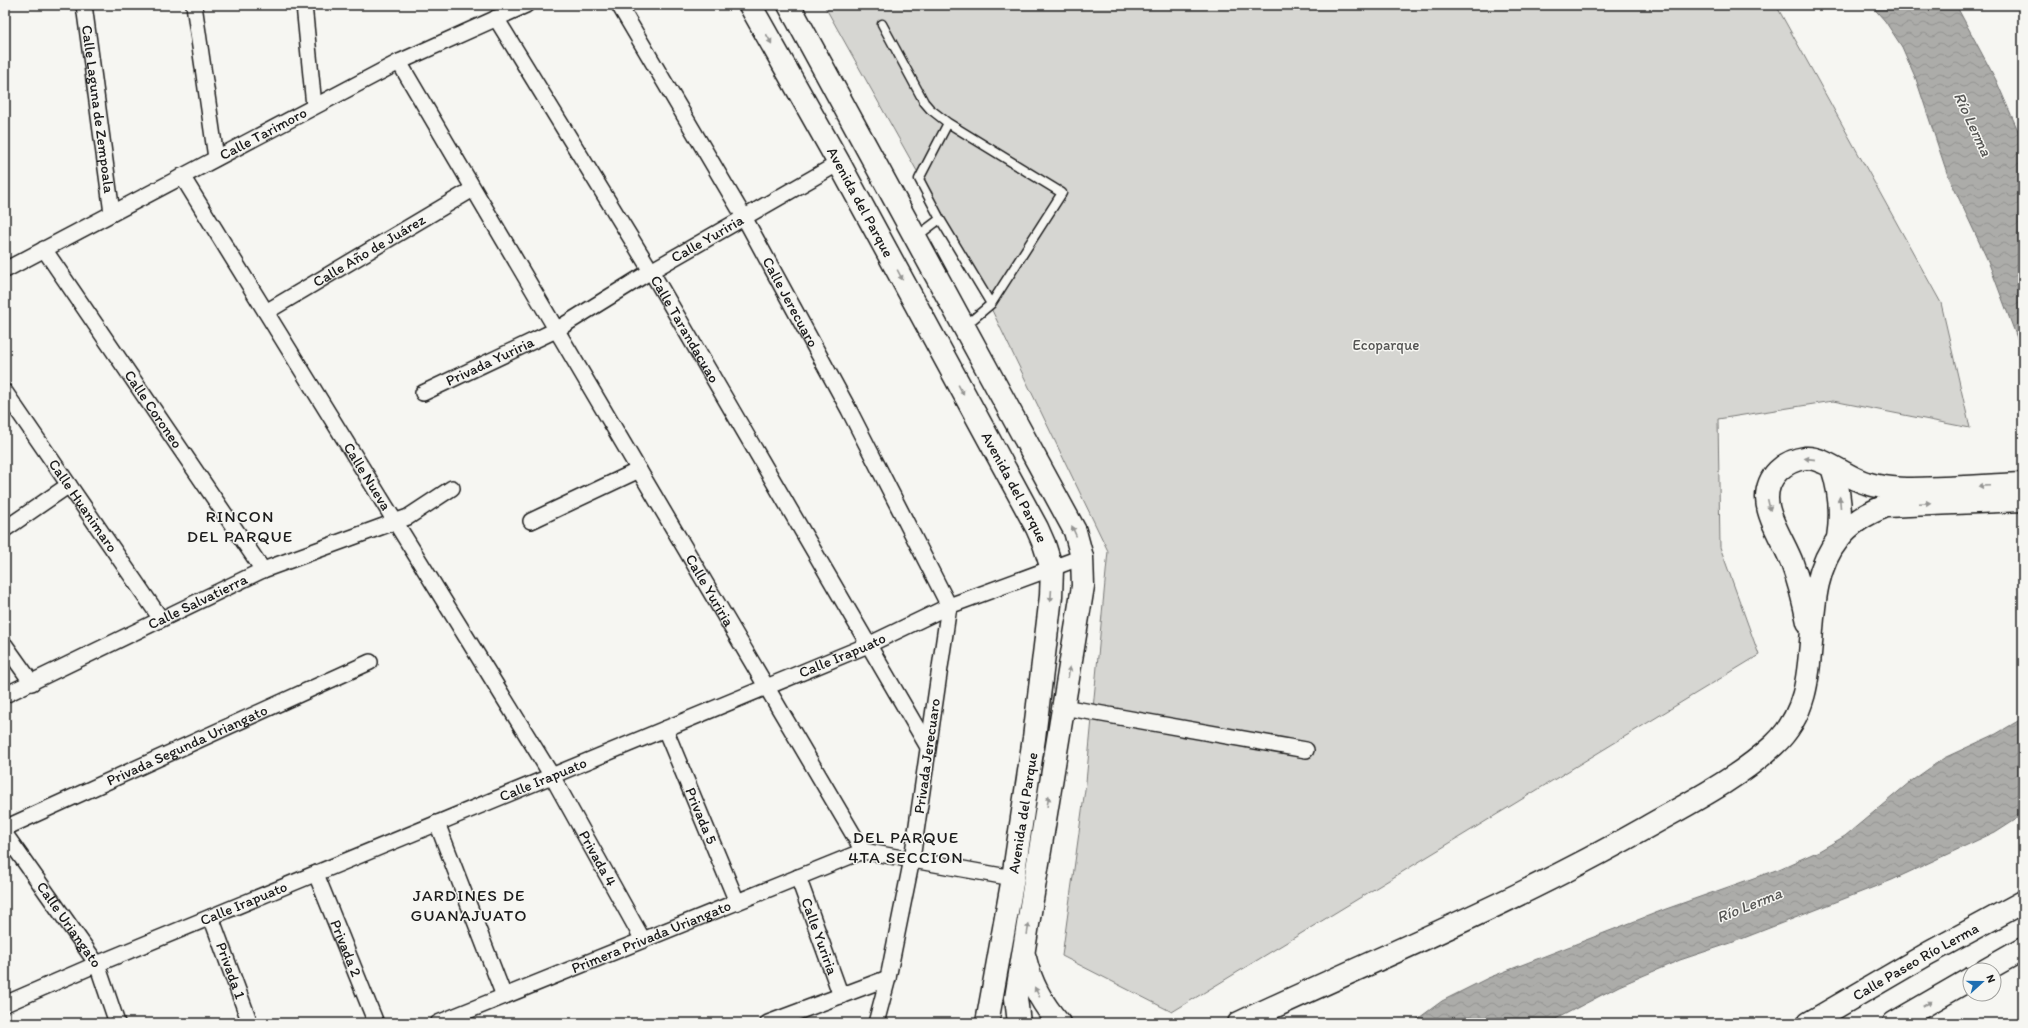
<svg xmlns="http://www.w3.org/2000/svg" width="2028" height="1028" viewBox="0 0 2028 1028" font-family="Itim,sans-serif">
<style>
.green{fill:#d6d6d2;stroke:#797977}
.water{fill:url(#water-waves);stroke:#727271}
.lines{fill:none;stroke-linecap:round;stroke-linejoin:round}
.lane-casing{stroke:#1c1c1c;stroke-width:11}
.street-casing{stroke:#1c1c1c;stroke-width:18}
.secondary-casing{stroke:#1c1c1c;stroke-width:25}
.lane{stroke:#f6f6f2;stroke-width:8}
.street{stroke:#f6f6f2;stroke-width:15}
.secondary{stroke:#f6f6f2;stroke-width:22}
.oneway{fill:#949492}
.labels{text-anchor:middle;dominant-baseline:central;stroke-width:3;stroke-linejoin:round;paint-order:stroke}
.street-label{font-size:15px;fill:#1c1c1c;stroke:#f6f6f2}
.park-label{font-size:15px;fill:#545453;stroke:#f6f6f2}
.water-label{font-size:16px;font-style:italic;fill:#565654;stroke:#f6f6f2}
.quarter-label{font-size:17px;letter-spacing:1px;fill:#1c1c1c;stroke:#f6f6f2}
</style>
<defs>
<pattern id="water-waves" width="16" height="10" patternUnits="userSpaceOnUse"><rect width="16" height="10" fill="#acaca9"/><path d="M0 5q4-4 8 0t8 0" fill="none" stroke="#939391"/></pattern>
</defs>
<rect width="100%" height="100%" fill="#f6f6f2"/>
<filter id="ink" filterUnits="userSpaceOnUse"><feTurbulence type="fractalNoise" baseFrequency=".025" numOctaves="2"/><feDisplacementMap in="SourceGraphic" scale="8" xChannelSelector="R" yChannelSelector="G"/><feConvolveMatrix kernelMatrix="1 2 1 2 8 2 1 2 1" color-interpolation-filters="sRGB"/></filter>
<g filter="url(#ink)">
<path class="green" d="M824,5H1776L1941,303L1970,428L1833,401L1718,419L1720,547L1759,655L1172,1012L1062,956L1086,782L1108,551L973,271Z"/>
<path class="water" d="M1871,5H1956L1996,80L2023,142V354L1988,261L1947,173L1916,79L1902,47L1885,21Z
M2023,718V814L1995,832L1892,880L1731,943L1680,960L1619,986L1548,1023H1412L1442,1001L1488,978L1666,909L1779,869L1819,851L1845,836L1910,782L1944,758L1996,734Z"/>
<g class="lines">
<g class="lane-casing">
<path id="lane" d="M882,24L924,102L930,109L948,123
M940,219L991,304
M916,237L940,219L919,179L948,123L1062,193L991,304L965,326"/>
</g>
<g class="street-casing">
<g id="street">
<path id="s1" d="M84,5L112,213"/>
<path d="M194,5L216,158"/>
<path d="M304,5L314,106"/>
<path id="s2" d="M619,5L744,217L849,410L949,606L912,859L888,978L876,1023"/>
<path id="s3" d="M496,18L651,271L928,747"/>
<path id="s4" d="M399,62L863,851"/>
<path id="s5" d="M182,176L552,776L643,940"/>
<path id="s6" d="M44,249L263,570"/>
<path id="s7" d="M5,270L399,62L526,5"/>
<path id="s8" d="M266,312L473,189"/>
<path id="s9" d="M5,392L161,619"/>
<path id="s10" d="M423,393L556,330L651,271L839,163"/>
<path d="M531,521L639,470"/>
<path d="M5,529L69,485"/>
<path d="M5,645L32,683"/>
<path id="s11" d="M5,695L263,570L408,517L452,488"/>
<path d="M1063,707L1306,750"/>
<path id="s12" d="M665,729L737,902"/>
<path d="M437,823L504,996"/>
<path id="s13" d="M5,828L370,662"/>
<path id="s14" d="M5,834L97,964L117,1023"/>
<path d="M863,851L1013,878"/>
<path id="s15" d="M316,874L376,1023"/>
<path id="s16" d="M798,877L841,996"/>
<path id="s17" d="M211,917L250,1023"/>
<path id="s18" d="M5,1004L97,964L868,645L949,606L1082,557"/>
<path id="s19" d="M438,1023L863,851"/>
<path d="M768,1023L888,978"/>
</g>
</g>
<g class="secondary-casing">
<g id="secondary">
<path id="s20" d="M750,5L839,163L1037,528L1044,544L1052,569L1051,596L1034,738L1013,878L987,1023"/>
<path d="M789,5L1075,531L1082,557L1083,586L1016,998L1019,1023"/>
<path d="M1832,467C1840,491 1842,513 1838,538"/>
<path d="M1808,622C1804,602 1799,582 1792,563C1785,544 1767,518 1767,498C1767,476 1784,461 1805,458C1823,456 1847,478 1866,483C1891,491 1918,489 1944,488C1970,487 1997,485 2023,484"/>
<path d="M1025,958C1031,984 1042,1004 1059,1023"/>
<path d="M1986,970L2023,949"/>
<path d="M1239,1023C1376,959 1516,902 1647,827C1691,802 1737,779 1774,745C1834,690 1791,597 1839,538C1851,522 1868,513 1886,506L2023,500"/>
<path id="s21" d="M1809,1023L1929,953L2023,902"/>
<path d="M1894,1023L1970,979"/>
</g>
</g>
<use href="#lane" class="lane"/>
<use href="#street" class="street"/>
<use href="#secondary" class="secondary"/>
</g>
<defs><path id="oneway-solid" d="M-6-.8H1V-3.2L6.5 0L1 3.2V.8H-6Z"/></defs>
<g class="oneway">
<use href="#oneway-solid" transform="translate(769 39) rotate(61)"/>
<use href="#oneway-solid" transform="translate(900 275) rotate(62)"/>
<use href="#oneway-solid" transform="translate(961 390) rotate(62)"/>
<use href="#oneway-solid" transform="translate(1810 459) rotate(-174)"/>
<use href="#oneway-solid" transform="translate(1984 486) rotate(178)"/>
<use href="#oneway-solid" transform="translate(1840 502) rotate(-95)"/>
<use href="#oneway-solid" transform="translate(1925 503) rotate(-2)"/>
<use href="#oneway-solid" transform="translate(1769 505) rotate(77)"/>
<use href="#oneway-solid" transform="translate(1074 531) rotate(-114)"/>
<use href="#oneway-solid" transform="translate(1051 596) rotate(94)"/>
<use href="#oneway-solid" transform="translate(1069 672) rotate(-81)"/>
<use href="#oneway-solid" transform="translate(1048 801) rotate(-81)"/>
<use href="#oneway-solid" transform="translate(1028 929) rotate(-81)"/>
<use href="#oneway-solid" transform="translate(1037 992) rotate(-117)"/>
<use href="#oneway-solid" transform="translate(1927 1004) rotate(-30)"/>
</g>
</g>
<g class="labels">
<g class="street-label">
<text stroke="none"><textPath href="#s1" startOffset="105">Calle Laguna de Zempoala</textPath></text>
<text stroke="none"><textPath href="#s7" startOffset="292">Calle Tarimoro</textPath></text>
<text stroke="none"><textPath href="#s20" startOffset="226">Avenida del Parque</textPath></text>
<text stroke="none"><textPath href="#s10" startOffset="324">Calle Yuriria</textPath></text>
<text stroke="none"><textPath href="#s8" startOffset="120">Calle Año de Juárez</textPath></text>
<text stroke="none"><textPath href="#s2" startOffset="343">Calle Jerecuaro</textPath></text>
<text stroke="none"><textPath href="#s3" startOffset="364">Calle Tarandacuao</textPath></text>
<text stroke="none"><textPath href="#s10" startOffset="74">Privada Yuriria</textPath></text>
<text stroke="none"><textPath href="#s6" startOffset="194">Calle Coroneo</textPath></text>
<text stroke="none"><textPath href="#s5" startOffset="353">Calle Nueva</textPath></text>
<text stroke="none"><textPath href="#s20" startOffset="550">Avenida del Parque</textPath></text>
<text stroke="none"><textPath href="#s9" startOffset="138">Calle Huanimaro</textPath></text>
<text stroke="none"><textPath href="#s4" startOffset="613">Calle Yuriria</textPath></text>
<text stroke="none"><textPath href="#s11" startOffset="214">Calle Salvatierra</textPath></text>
<text stroke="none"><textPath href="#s18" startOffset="907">Calle Irapuato</textPath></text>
<text stroke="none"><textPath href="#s13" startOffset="200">Privada Segunda Uriangato</textPath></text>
<text transform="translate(927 756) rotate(-82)">Privada Jerecuaro</text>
<text stroke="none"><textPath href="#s18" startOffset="583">Calle Irapuato</textPath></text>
<text transform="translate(1023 813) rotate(-81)">Avenida del Parque</text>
<text stroke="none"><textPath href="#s12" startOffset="94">Privada 5</textPath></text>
<text stroke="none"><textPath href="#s5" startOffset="799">Privada 4</textPath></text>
<text stroke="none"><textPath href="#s18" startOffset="259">Calle Irapuato</textPath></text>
<text stroke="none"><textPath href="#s14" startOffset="111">Calle Uriangato</textPath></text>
<text stroke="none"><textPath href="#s16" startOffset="63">Calle Yuriria</textPath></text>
<text stroke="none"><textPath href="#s19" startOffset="230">Primera Privada Uriangato</textPath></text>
<text stroke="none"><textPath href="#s15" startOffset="80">Privada 2</textPath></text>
<text stroke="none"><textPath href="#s21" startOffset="123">Calle Paseo Río Lerma</textPath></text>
<text stroke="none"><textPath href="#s17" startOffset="57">Privada 1</textPath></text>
</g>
<g class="park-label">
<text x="1386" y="345">Ecoparque</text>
</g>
<g class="water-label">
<text transform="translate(1973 124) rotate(65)">Río Lerma</text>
<text transform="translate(1749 905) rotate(-22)">Río Lerma</text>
</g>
<g class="quarter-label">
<text x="240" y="516">RINCON<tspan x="240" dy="20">DEL PARQUE</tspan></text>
<text x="906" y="837">DEL PARQUE<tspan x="906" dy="20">4TA SECCION</tspan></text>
<text x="469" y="895">JARDINES DE<tspan x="469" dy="20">GUANAJUATO</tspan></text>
</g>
</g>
<rect width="2028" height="1028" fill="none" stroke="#f6f6f2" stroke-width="20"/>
<rect x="10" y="10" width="2008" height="1008" fill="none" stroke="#1c1c1c" stroke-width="1.5" filter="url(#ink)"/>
<g transform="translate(1982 982) rotate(69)"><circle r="19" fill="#f6f6f2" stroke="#9f9f9c"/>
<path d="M0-3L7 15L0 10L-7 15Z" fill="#1f6fb2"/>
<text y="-6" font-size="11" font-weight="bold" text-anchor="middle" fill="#1c1c1c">N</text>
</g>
</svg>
